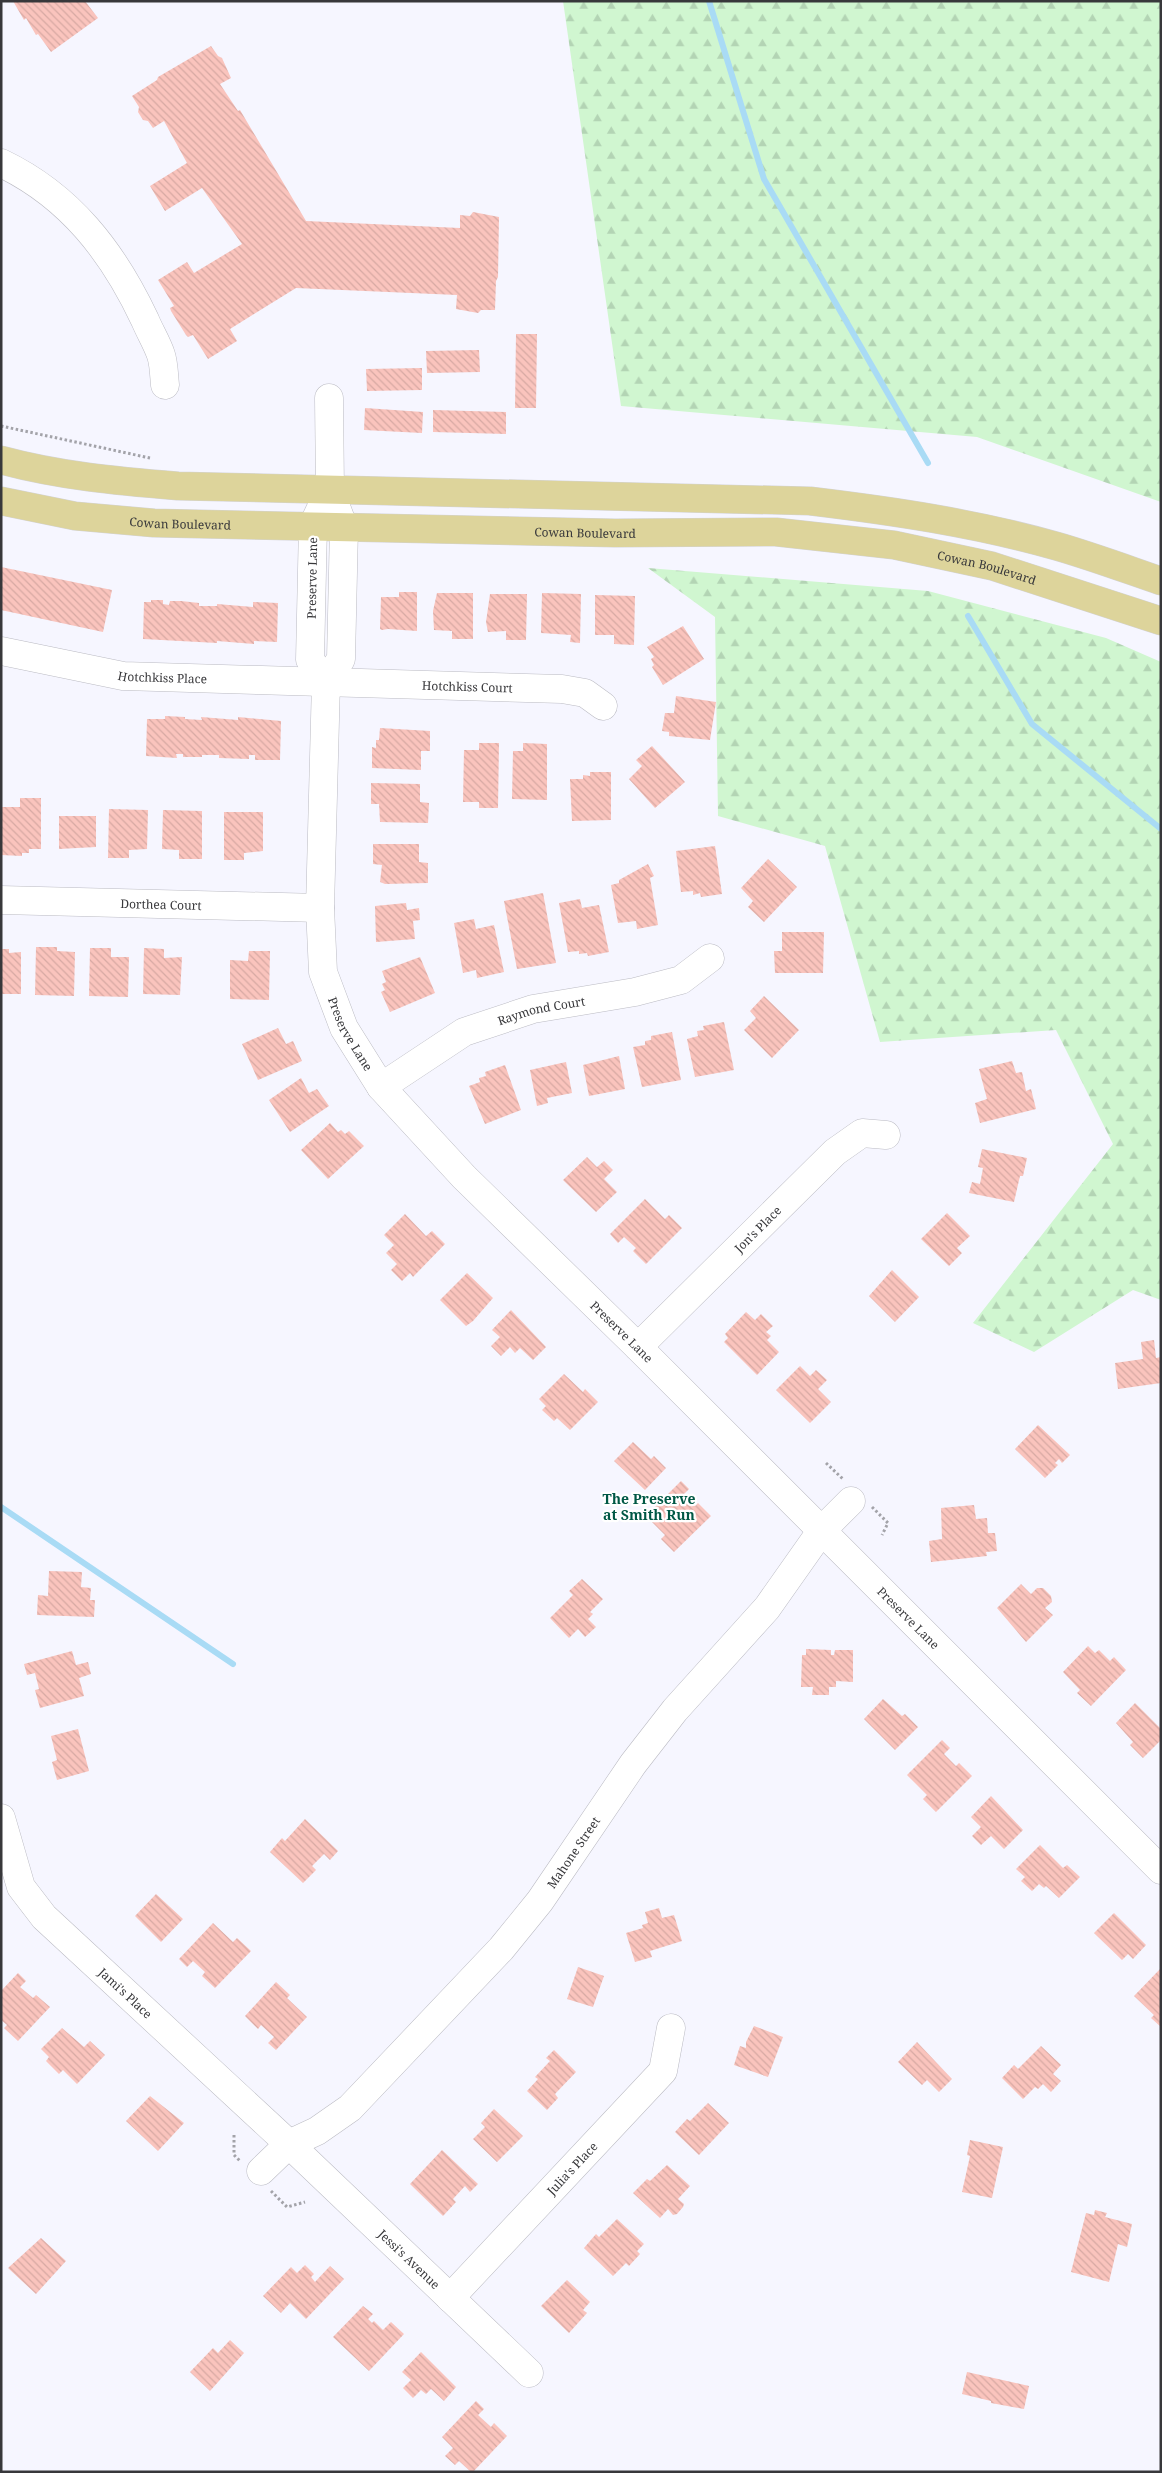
<svg xmlns="http://www.w3.org/2000/svg" width="1162" height="2473" viewBox="0 0 1162 2473" font-family="'Noto Serif',serif">
<style>
.forest{fill:url(#forest-firs)}
.lines{fill:none;stroke-linecap:round;stroke-linejoin:round}
.stream{stroke:#a9dbf5;stroke-width:6}
.building{fill:url(#building-back-hatch)}
.minor-casing{stroke:#bbbbc3;stroke-width:29}
.major-casing{stroke:#d3d3d4;stroke-width:29}
.path{stroke:#a3a3a9;stroke-width:3;stroke-dasharray:2.5 2.5;stroke-linecap:butt}
.minor{stroke:#fff;stroke-width:28}
.major{stroke:#ddd49b;stroke-width:28}
.labels{text-anchor:middle;dominant-baseline:central;stroke-width:4.5;stroke-linejoin:round;paint-order:stroke}
.street-label{font-size:12px;fill:#38383b;stroke:#fff}
.neighbourhood-label{font-size:14px;font-weight:bold;fill:#005845;stroke:#fff}
</style>
<defs>
<pattern id="forest-firs" width="22" height="20" patternUnits="userSpaceOnUse" patternTransform="scale(1.25)"><rect width="22" height="20" fill="#d0f6d0"/><path d="M5 1l3.5 6h-7zM16 11l3.5 6h-7z" fill="#b3d4b4"/></pattern>
<pattern id="building-back-hatch" width="6" height="6" patternUnits="userSpaceOnUse" patternTransform="scale(1.25)"><rect width="6" height="6" fill="#fac4bd"/><path d="M-1 5l2 2M0 0l6 6M5-1l2 2" fill="none" stroke="#d7a9a3"/></pattern>
</defs>
<rect width="100%" height="100%" fill="#f6f6ff"/>
<path class="forest" d="M563,1H1161V502L977,437L621,406Z
M648,568L928,591L1106,638L1161,662V1300L1133,1290L1034,1352L973,1323L1113,1144L1056,1030L880,1042L825,846L718,816L715,617Z"/>
<g class="lines">
<path class="stream" d="M709,1L764,179L928,463
M968,616L1032,724L1161,829
M1,1507L233,1664"/>
</g>
<path class="building" d="M13,1H85L98,18L51,52L38,34L36,35L26,18L24,20Z
M211,46L218,56L222,58L231,78L220,84L238,111L240,110L306,221L460,228V215L470,216L473,212L499,217L498,277L496,281L495,310H481L478,313L456,309L457,295L296,288L230,329L237,341L208,359L193,335L188,337L186,335L171,311L170,308L174,306L158,280L187,262L194,273L242,244L202,188L165,211L150,186L187,163L164,121L153,128L148,121L143,120L138,112L139,107L132,96L157,80L158,77Z
M516,334H537L536,408H515Z
M479,350L480,372L427,373L426,351Z
M422,368V390L367,391L366,369Z
M365,408L423,412L422,433L364,430Z
M433,410L506,412V434L433,432Z
M1,567L112,590L103,632L1,610Z
M399,592H417V631L388,629L382,630L380,629L381,597H399Z
M437,593H473V639H452V631L434,630L433,611Z
M542,593L581,594L580,643L570,642L571,635L541,633Z
M490,594H527L526,640H506V631L488,632L486,622Z
M595,595L635,596L634,645L614,644V635H595Z
M151,600H163V604L169,605L170,601H181L199,603V606H217V604L253,607V602L278,603L277,642L254,641V644L217,641V643L143,639L144,602H151Z
M683,626L704,659L663,685L652,667L654,665L651,659L654,657L647,647Z
M676,696L716,702L710,740L669,736V732L662,731L665,713H674Z
M165,716L185,717V719L202,720L201,717L238,720V717L281,721L280,760H255V755H249V759L219,758V755H202V757H183V754H176L177,758L146,756L147,719H165Z
M380,728L430,731V751H421V770L372,768V747L376,748V740H379Z
M479,743H499L498,808H479V802H463L464,750H479Z
M523,743L547,744V800L512,799L513,751H523Z
M652,746L685,782L655,808L629,779L642,766L636,760Z
M590,772H611V820L572,821L570,779H583V775L590,776Z
M371,783L420,784V802L429,803L428,823L380,822L379,804H371Z
M20,798H41V849H29V853H22V856L1,855L2,807H20Z
M109,809L148,810L147,849L129,850V858H108Z
M163,810L202,811V859H179V850L162,849Z
M224,812H263V851L244,853V860H224Z
M59,816H96V847L59,849Z
M373,844H419V862L428,863V883L385,884L380,882L382,865L373,864Z
M715,846L722,894L701,897L700,893L693,895V891L681,892L676,851Z
M768,859L797,887L764,922L748,907L753,901L741,888Z
M648,864L654,876L650,878L658,925L637,929L636,921L618,923L611,885L619,883V880Z
M543,893L556,963L517,969L504,901Z
M580,899L582,908L599,905L609,952L588,956L587,953L579,954V951L568,952L559,903Z
M406,903L407,910L419,908L420,920L413,921L415,939L376,942L375,906Z
M474,919L476,929L494,925L504,972L477,978L476,970L463,973L454,923Z
M782,932H824L823,973H775L774,951H782Z
M36,947H57V951L75,952L74,996L35,995Z
M90,948H111V957H129L128,997L89,996Z
M144,948L164,949V958L182,957L180,995L143,994Z
M1,949H9V953L21,952V994H1Z
M249,951H270L269,1000L230,999V960L248,961Z
M420,957L435,993L390,1012L381,992L385,990L382,984L386,982L382,971Z
M764,996L799,1030L772,1058L744,1030L756,1018L750,1011Z
M724,1022L734,1070L695,1077L687,1039L698,1036L697,1031L704,1030L703,1026Z
M278,1028L286,1044L293,1041L302,1061L258,1080L242,1044Z
M672,1032L681,1080L642,1087L633,1047L645,1045V1041L651,1040V1036Z
M619,1056L625,1089L589,1096L583,1065Z
M1012,1061L1016,1073L1022,1072L1026,1091L1031,1089L1036,1109L980,1123L975,1103L987,1099L979,1069Z
M566,1062L572,1093L547,1098L548,1103L537,1106L530,1070Z
M505,1065L521,1110L485,1124L469,1086L480,1082L479,1078L486,1076L485,1072Z
M301,1078L309,1093L317,1089L329,1106L290,1132L269,1100Z
M330,1123L338,1132L341,1130L345,1134L349,1131L364,1146L328,1179L301,1150Z
M982,1149L1027,1158L1023,1176H1020L1014,1202L969,1193L972,1182L980,1184L983,1168L978,1167Z
M587,1157L597,1167L604,1161L613,1170L604,1179L617,1192L596,1212L563,1180Z
M645,1199L665,1219L669,1215L682,1228L646,1264L633,1251L636,1248L624,1237L618,1243L610,1234Z
M947,1213L970,1236L957,1248L962,1253L949,1266L921,1239Z
M405,1214L426,1236L432,1231L445,1244L413,1277L410,1273L402,1281L391,1270L397,1264L386,1253L394,1245L384,1235Z
M892,1270L919,1297L895,1322L869,1296Z
M467,1273L493,1298L473,1321L466,1326L440,1300Z
M511,1310L546,1347L533,1360L520,1348L515,1353L510,1347L501,1356L491,1346L500,1337L492,1330Z
M746,1312L755,1320L761,1314L773,1326L766,1332L771,1336L767,1340L779,1352L757,1375L724,1342L728,1338L725,1334Z
M1154,1340L1156,1358L1161,1357V1383L1118,1389L1115,1363L1143,1359L1141,1342Z
M800,1366L810,1376L816,1370L827,1380L818,1389L831,1402L810,1423L776,1390Z
M564,1374L583,1392L585,1389L598,1402L570,1430L557,1418L554,1421L542,1410L546,1406L539,1399Z
M1038,1425L1070,1455L1062,1463L1059,1459L1055,1463L1058,1465L1045,1478L1015,1449Z
M633,1442L651,1459L654,1456L666,1468L645,1490L614,1461Z
M681,1481L689,1489L683,1495L695,1506L698,1503L711,1516L674,1552L661,1539L665,1535L646,1516Z
M974,1505L976,1519L987,1518L988,1533H995L997,1551L986,1552L987,1556L931,1562L929,1541L942,1539L941,1508Z
M49,1571L82,1572L81,1587L91,1588L90,1600H95L94,1617L37,1615L38,1595L48,1596Z
M582,1579L603,1599L590,1612L593,1614L588,1619L596,1627L585,1637L578,1629L569,1638L550,1618L573,1595L569,1591Z
M1021,1584L1031,1594L1037,1588H1043L1051,1596L1052,1602L1045,1608L1053,1615L1026,1642L997,1608Z
M1088,1646L1095,1653L1099,1650L1110,1661L1114,1657L1126,1670L1091,1706L1077,1693L1080,1690L1063,1672Z
M806,1649L831,1650V1655H834L835,1650H853V1682L836,1681V1687H829V1695H812L813,1687H801L802,1655H806Z
M72,1651L76,1665L88,1662L91,1674L79,1678L84,1696L40,1708L35,1690L39,1689L35,1673L27,1675L24,1664Z
M883,1699L902,1716L905,1714L918,1727L895,1750L864,1719Z
M1135,1703L1161,1729V1740L1143,1758L1130,1745L1133,1742L1116,1723Z
M78,1729L89,1771L57,1780L52,1762L57,1760L51,1736Z
M942,1740L950,1748L944,1754L956,1766L959,1763L972,1776L936,1812L923,1799L927,1795L907,1775Z
M991,1796L1023,1830L1004,1849L991,1836L981,1845L972,1836L981,1827L971,1817Z
M305,1819L338,1851L330,1860L324,1854L312,1866L316,1870L303,1883L270,1852L282,1838L285,1841Z
M1040,1845L1063,1868L1067,1865L1080,1877L1059,1898L1046,1886L1044,1888L1039,1884L1032,1891L1021,1881L1025,1877L1016,1869Z
M156,1894L183,1919L161,1942L135,1916Z
M659,1908L662,1918L674,1915L682,1941L650,1951L652,1957L635,1962L626,1933L643,1928L642,1925L648,1923L645,1912Z
M1114,1913L1146,1945L1133,1959L1128,1954L1122,1960L1094,1933Z
M213,1923L233,1942L237,1938L251,1951L215,1988L202,1976L205,1972L193,1961L187,1967L179,1959Z
M578,1967L604,1976L593,2007L567,1999Z
M1161,1968V2027L1151,2018L1154,2015L1134,1996Z
M18,1973L26,1981L20,1987L33,1998L36,1995L50,2007L18,2041L4,2028L7,2025L1,2020V1991Z
M276,1982L290,1995L287,1998L307,2017L276,2050L268,2043L274,2037L261,2025L258,2029L245,2016Z
M754,2026L783,2037L768,2077L734,2065L740,2046L746,2048V2042Z
M62,2028L84,2047L90,2041L105,2055L77,2084L63,2070L59,2074L46,2061L49,2057L41,2049Z
M917,2042L952,2079L939,2092L927,2080L922,2085L898,2062Z
M1041,2046L1061,2065L1053,2074L1061,2081L1051,2092L1043,2084L1038,2089L1035,2087L1023,2099L1002,2078L1014,2065L1018,2069Z
M554,2050L576,2072L555,2094L558,2098L547,2110L527,2091L538,2079L535,2077L550,2061L546,2058Z
M150,2096L184,2123L158,2151L126,2121Z
M708,2103L729,2123L699,2155L675,2132L687,2119L690,2121Z
M494,2109L523,2136L497,2162L473,2139L485,2127L481,2123Z
M970,2140L1003,2147L992,2198L962,2192L970,2156L967,2155Z
M442,2150L478,2184L470,2192L465,2186L453,2199L456,2202L443,2216L410,2184Z
M667,2165L690,2186L678,2199L684,2204L683,2207L677,2214L673,2215L668,2209L660,2218L633,2193L647,2179L650,2181Z
M1095,2210L1107,2213L1105,2217L1132,2224L1127,2247L1118,2244L1109,2282L1071,2272L1086,2213L1094,2215Z
M617,2219L644,2244L637,2251L640,2254L629,2266L626,2263L613,2276L584,2248L596,2234L599,2237Z
M41,2238L66,2261L36,2294L8,2268Z
M305,2265L314,2274L311,2277L315,2282L330,2266L344,2279L306,2319L290,2303L281,2313L263,2296L291,2267L297,2273Z
M567,2280L590,2302L583,2310L587,2313L569,2333L541,2306Z
M363,2306L373,2314L368,2319L372,2323L374,2321L383,2330L391,2322L404,2334L369,2371L333,2337Z
M230,2340L244,2353L210,2391L190,2372L213,2348L218,2353Z
M421,2352L456,2387L444,2401L431,2389L426,2394L421,2390L413,2398L403,2388L411,2380L402,2372Z
M967,2372L1029,2386L1024,2409L991,2403V2401L962,2394Z
M476,2401L484,2409L478,2415L491,2427L494,2423L507,2436L473,2472H471L459,2461L455,2465L445,2456L453,2448L442,2437Z"/>
<g class="lines">
<g class="minor-casing">
<g id="minor">
<path d="M1,163C70,196 113,252 145,320C150,332 157,343 161,355C164,364 164,376 165,385"/>
<path id="s1" d="M329,398L330,491L344,528L341,659L326,682L320,908L323,972L344,1028L381,1087L464,1177L638,1347L1161,1870"/>
<path d="M322,506L313,525L310,660L326,682"/>
<path id="s2" d="M1,651L123,676L562,689L585,693L603,706"/>
<path id="s3" d="M1,900L320,908"/>
<path id="s4" d="M381,1087L464,1032L533,1009L635,992L681,980L710,958"/>
<path id="s5" d="M638,1347L835,1152L862,1133L886,1135"/>
<path id="s6" d="M1,1818L21,1887L44,1917L289,2144L529,2373"/>
<path id="s7" d="M261,2171L289,2144L317,2131L350,2108L501,1949L540,1901L633,1764L675,1710L767,1608L822,1530L851,1501"/>
<path id="s8" d="M450,2298L663,2071L671,2028"/>
</g>
</g>
<g class="major-casing">
<g id="major">
<path d="M1,460C60,476 118,481 178,486L810,501C893,511 975,523 1056,546C1091,556 1126,569 1161,581"/>
<path id="s9" d="M1,501L75,516L154,523L615,533L776,532L894,545L992,566L1161,621"/>
</g>
</g>
<path class="path" d="M1,426L150,458
M826,1463L844,1480
M872,1507L888,1523L882,1535
M234,2135V2155L241,2162
M271,2191L287,2207L305,2202"/>
<use href="#minor" class="minor"/>
<use href="#major" class="major"/>
</g>
<g class="labels">
<g class="street-label">
<text stroke="none"><textPath href="#s9" startOffset="181">Cowan Boulevard</textPath></text>
<text stroke="none"><textPath href="#s9" startOffset="586">Cowan Boulevard</textPath></text>
<text stroke="none"><textPath href="#s9" startOffset="991">Cowan Boulevard</textPath></text>
<text transform="translate(312 578) rotate(-89)">Preserve Lane</text>
<text stroke="none"><textPath href="#s2" startOffset="164">Hotchkiss Place</textPath></text>
<text stroke="none"><textPath href="#s2" startOffset="469">Hotchkiss Court</textPath></text>
<text stroke="none"><textPath href="#s3" startOffset="160">Dorthea Court</textPath></text>
<text stroke="none"><textPath href="#s4" startOffset="180">Raymond Court</textPath></text>
<text stroke="none"><textPath href="#s1" startOffset="649">Preserve Lane</textPath></text>
<text stroke="none"><textPath href="#s5" startOffset="168">Jon's Place</textPath></text>
<text stroke="none"><textPath href="#s1" startOffset="1054">Preserve Lane</textPath></text>
<text stroke="none"><textPath href="#s1" startOffset="1459">Preserve Lane</textPath></text>
<text stroke="none"><textPath href="#s7" startOffset="450">Mahone Street</textPath></text>
<text stroke="none"><textPath href="#s6" startOffset="221">Jami's Place</textPath></text>
<text stroke="none"><textPath href="#s8" startOffset="178">Julia's Place</textPath></text>
<text stroke="none"><textPath href="#s6" startOffset="610">Jessi's Avenue</textPath></text>
</g>
<g class="neighbourhood-label">
<text x="649" y="1498">The Preserve<tspan x="649" dy="16">at Smith Run</tspan></text>
</g>
</g>
<rect width="1162" height="2473" fill="none" stroke="#38383b" stroke-width="5"/>
</svg>
